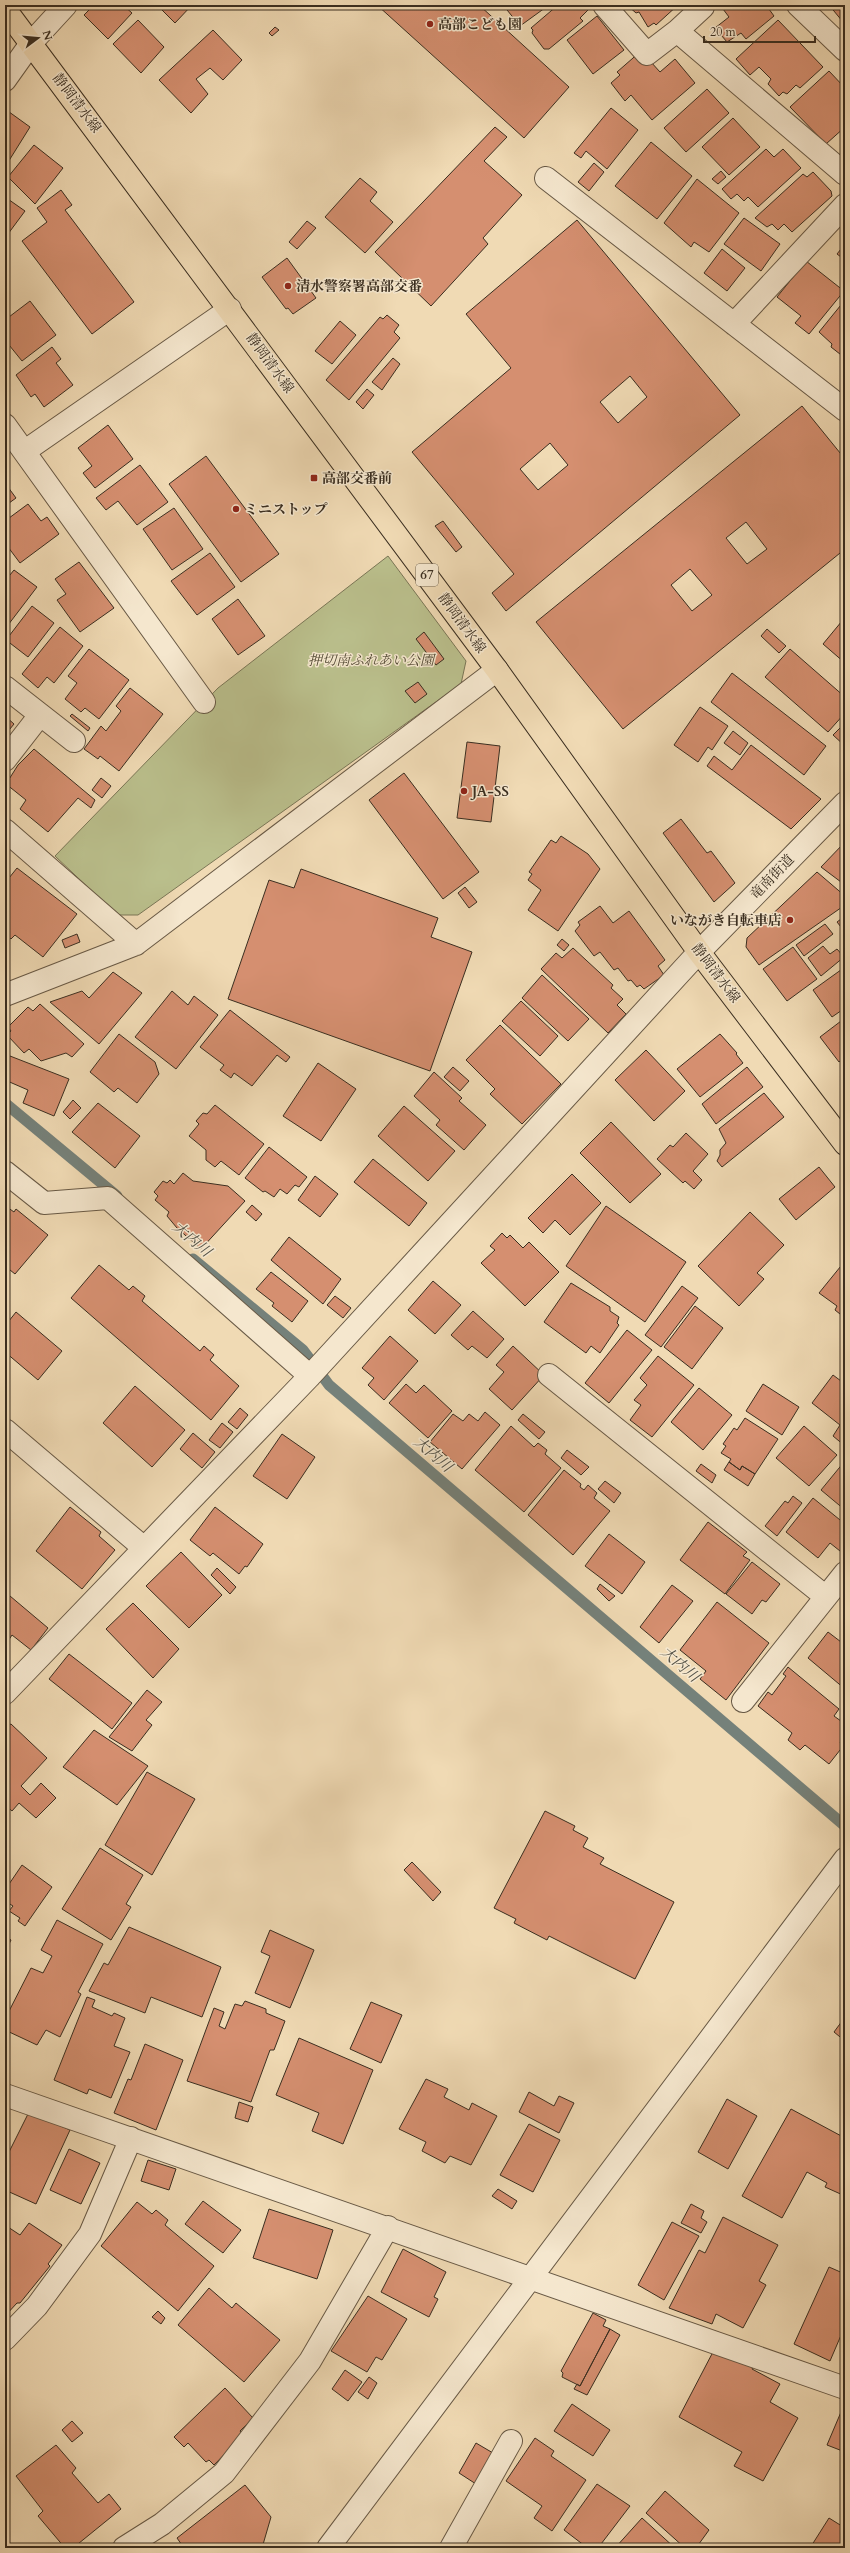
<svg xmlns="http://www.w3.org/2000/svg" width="850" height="2553" viewBox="0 0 850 2553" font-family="Cardo,'Noto Serif JP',serif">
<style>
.green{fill:#babf8c;stroke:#7a7656}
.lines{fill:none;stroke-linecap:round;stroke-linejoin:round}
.stream{stroke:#75817a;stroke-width:11}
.building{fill:#d58f70;stroke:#3a2e20;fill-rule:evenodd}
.minor-casing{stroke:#685945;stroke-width:24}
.major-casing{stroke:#3a2e20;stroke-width:24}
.minor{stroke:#f5e7ce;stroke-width:22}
.major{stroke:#f0dab4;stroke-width:22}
.poi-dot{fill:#8f2418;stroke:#f5e7ce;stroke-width:1.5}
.labels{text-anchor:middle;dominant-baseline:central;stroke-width:3;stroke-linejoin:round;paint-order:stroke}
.shield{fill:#f5e7ce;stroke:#726654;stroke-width:1}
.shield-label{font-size:13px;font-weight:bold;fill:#3a2e20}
.poi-label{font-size:14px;font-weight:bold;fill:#3a2e20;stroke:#f5e7ce;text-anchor:start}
.street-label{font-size:14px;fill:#3a2e20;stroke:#f5e7ce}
.park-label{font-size:14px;font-style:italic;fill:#544b36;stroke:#f5e7ce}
.water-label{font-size:15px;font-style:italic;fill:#535146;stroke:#f5e7ce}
</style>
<rect width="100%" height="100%" fill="#f0dab4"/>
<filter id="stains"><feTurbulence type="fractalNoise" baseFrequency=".005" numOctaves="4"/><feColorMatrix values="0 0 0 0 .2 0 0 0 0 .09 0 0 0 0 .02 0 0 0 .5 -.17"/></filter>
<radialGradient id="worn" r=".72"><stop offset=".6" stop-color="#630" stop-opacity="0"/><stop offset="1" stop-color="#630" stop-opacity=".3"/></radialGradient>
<path class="green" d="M388,556L466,661L461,684L138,915H117L55,856L218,688Z"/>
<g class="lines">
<path class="stream" d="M5,1103L117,1196
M193,1259L303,1350L329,1385L845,1826"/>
</g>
<path class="building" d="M94,5H123L132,13L108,39L84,15Z
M157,5H192L175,23Z
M377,5H479L569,87L524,138Z
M503,5H549L520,26Z
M558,5H584L588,10L580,18L583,21L549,49H544L532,33L533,30L531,28Z
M627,5H678L656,25L654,23L648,27L639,12L636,13Z
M720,5H766L774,16L746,39L741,33L727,42L715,28L729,17Z
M829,5H845V20L843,22Z
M597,16L624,50L593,74L567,40Z
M138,20L164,47L141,73L113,44Z
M778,20L823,67L800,88L796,85L787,94L783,92L779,96L768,84L771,79L759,67L750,75L736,59Z
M275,27L279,30L272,36L269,33Z
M213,30L242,60L223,80L210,68L196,79L208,94L191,113L159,80Z
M641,51L660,72L675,59L695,83L652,120L631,95L625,101L611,83L620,75L617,72Z
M829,71L845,88V127L826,144L790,107Z
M707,89L729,113L686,152L664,128Z
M611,108L638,130L607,169L586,151L581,158L574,153Z
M5,109L30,127L5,167Z
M733,118L760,147L729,175L702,147Z
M495,127L507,137L484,161L522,195L483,238L488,244L431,306L375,252Z
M651,142L692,176L657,219L615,186Z
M34,145L63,168L35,204L8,177Z
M766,149L774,157L783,149L801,168L758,207L748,197L744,201L737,194L731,199L722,189Z
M594,163L604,172L589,191L578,182Z
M721,171L726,177L718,184L712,179Z
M813,172L831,191L832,196L792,232L784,224L778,230L772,224L767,227L755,218L803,174L807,177Z
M360,178L377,192L370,201L393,222L365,253L325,217Z
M697,179L739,213L709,252L694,242L691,247L664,223Z
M61,190L72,205L65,210L134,302L92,334L22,241L47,222L37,208Z
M5,197L25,211L5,238Z
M744,218L780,244L761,271L724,244Z
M577,220L740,415L506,611L492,593L514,574L412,452L511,368L466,314ZM630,376L647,397L618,423L600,402ZM550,443L568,465L538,490L520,469Z
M307,221L316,228L297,249L289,242Z
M845,244V260L837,254Z
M722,249L745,268L727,291L704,273Z
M287,258L316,298L293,314L288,308L286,309L262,277Z
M806,261L844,291L809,334L795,323L801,316L777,297Z
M845,300V358L831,347L832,344L819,332Z
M30,301L56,335L22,361L5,340V320Z
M387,315L399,325L394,332L400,338L349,400L326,380L380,317L383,319Z
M340,321L356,335L332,364L315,351Z
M52,347L61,359L56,363L73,385L44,407L35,394L31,397L16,375Z
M393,358L400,364L382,390L372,382Z
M367,389L374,395L363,409L356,402Z
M802,406L845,459V549L623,729L536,622ZM746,522L767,549L747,564L726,538ZM690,569L712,595L692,611L671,585Z
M108,425L133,459L95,488L83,473L92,466L78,448Z
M206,456L279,554L241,582L169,484Z
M140,465L168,502L137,525L118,501L106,510L96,498Z
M5,483L16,498L5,506Z
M28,504L41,521L47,517L59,534L20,563L5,543V521Z
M174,508L203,549L172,570L143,529Z
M443,521L462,547L456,552L435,526Z
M210,553L235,587L197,615L171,581Z
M79,562L114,608L80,632L57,600L66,594L55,579Z
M14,570L37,587L5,629V581Z
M238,599L265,636L238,655L212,619Z
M32,606L54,623L28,657L6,640Z
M842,621L845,624V663L823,644Z
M60,627L83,646L54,683L47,677L38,688L22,674Z
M767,629L786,646L779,653L761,636Z
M424,632L444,659L436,665L416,639Z
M89,649L129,680L99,719L85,708L81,712L65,699L77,683L68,676Z
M790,649L845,697V713L828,732L765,677Z
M732,673L826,746L804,775L711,702Z
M418,682L427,694L415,703L405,691Z
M130,688L163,714L119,771L100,756L98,759L84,749L101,726L106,731L121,711L116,706Z
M700,707L728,726L712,750L708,747L698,762L674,745Z
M72,714L90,728L88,731L70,716Z
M5,716L14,724L5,735Z
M845,723V746L833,735Z
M733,731L748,743L740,755L724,743Z
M467,742L500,746L491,822L457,818Z
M751,745L821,799L791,829L707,766L714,756L732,770Z
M34,749L95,800L91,808L78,798L48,832L20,809L26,800L6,784L18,765Z
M404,773L479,872L443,899L369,800Z
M101,778L111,786L102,798L92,790Z
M681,819L707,853L711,851L735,883L714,902L663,833Z
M561,836L588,854L600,869L558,931L528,910L541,890L528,880L532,874L529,872L551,840L556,843Z
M845,842V885L821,867Z
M17,868L77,914L43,957L15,935L11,939L5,934V883Z
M301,869L438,918L431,937L472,952L430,1071L228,999L269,880L294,888Z
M817,872L845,896V905L759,965L746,947L747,938Z
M465,887L477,902L469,908L458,893Z
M600,906L613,923L629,911L665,960L658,966L664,975L644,989L640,985L637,987L631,980L628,981L618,968L614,970L600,952L594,956L575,931L580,925L578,922Z
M845,916V932L837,922Z
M825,924L833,934L804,956L796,945Z
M77,934L80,942L65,948L62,940Z
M562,939L569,945L564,951L557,945Z
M823,946L830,954L837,949L844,957L821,976L808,958Z
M793,947L817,979L787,1001L763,969Z
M573,948L613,985L611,988L623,999L617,1005L626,1014L608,1033L541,969L556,953L562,958Z
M845,967V1008L832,1017L813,990Z
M113,972L142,993L99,1044L50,1002L82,991L89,998Z
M542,975L589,1019L568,1041L522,998Z
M172,991L188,1005L194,996L218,1015L176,1069L135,1037Z
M521,1001L558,1036L540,1056L502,1021Z
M40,1004L84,1044L72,1057L66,1053L41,1061L29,1049L24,1053L7,1035L11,1031L8,1027L28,1007L33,1011Z
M230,1010L290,1057L286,1062L277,1055L252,1086L234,1073L231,1078L220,1070L224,1065L200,1047Z
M845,1018V1057L839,1062L820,1037Z
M500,1025L561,1084L522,1124L490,1094L495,1089L466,1060Z
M119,1034L155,1062L159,1074L137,1103L118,1088L114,1092L90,1072Z
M720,1034L737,1053L736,1054L743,1063L700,1097L677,1069Z
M646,1050L685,1091L654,1121L615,1080Z
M10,1056L69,1079L54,1116L23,1103L28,1090L5,1080V1070Z
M318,1063L356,1089L321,1141L283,1116Z
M453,1067L469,1081L460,1091L444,1077Z
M747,1067L763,1087L716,1124L702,1104Z
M434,1072L462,1098L459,1101L486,1125L464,1150L436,1125L440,1120L414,1096Z
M764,1093L784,1117L722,1167L717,1161L720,1155V1150L726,1143L719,1129Z
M73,1100L81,1108L70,1119L63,1112Z
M98,1103L140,1136L115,1168L72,1132Z
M215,1105L264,1144L239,1175L221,1161L215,1167L206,1160V1150L189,1136L199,1124L196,1121L203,1113L207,1114Z
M404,1106L455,1151L428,1181L378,1136Z
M611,1122L661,1174L630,1203L580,1153Z
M686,1133L708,1154L693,1171L702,1180L694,1189L685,1181L683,1183L657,1159L670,1145L673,1147Z
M269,1147L307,1177L299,1187L295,1185L287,1194L280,1189L274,1197L265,1191L263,1192L245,1178Z
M373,1159L427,1203L409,1226L354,1182Z
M819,1167L835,1187L796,1220L779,1199Z
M183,1173L193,1181L228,1186L245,1201L201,1249L177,1228L167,1216L169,1212L155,1200L158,1196L154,1192L163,1181L167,1183L170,1180L174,1184Z
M572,1174L601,1203L570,1235L555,1220L543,1233L528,1218Z
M315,1176L338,1194L320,1217L298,1200Z
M252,1205L262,1214L256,1221L246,1212Z
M606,1206L686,1262L645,1322L566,1266Z
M7,1207L14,1212L16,1209L48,1235L15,1274L5,1266Z
M750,1212L784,1245L757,1273L764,1279L739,1306L698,1266Z
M502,1233L507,1238L510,1235L523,1248L529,1242L559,1272L525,1306L481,1263L495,1250L490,1246Z
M289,1237L341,1279L323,1304L271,1260Z
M845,1261V1318L835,1310L837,1306L819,1293Z
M99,1265L129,1290L133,1286L145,1296L142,1301L200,1351L204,1346L214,1355L210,1360L239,1386L211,1420L71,1298Z
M271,1272L308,1301L292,1322L272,1306L274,1303L256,1289Z
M433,1281L461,1305L435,1334L408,1310Z
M571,1283L610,1307V1311L619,1317L617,1323L619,1325L600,1353L591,1346L586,1353L544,1322Z
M682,1286L698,1298L661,1347L645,1335Z
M335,1296L351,1308L343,1318L327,1305Z
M695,1306L723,1328L692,1369L664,1347Z
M473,1311L504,1339L487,1358L472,1346L468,1350L451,1335Z
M16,1312L62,1351L38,1380L5,1352V1326Z
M627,1330L652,1350L609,1403L585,1383Z
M390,1336L418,1361L384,1400L368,1385L374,1378L362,1368Z
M513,1346L544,1375L512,1410L489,1389L504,1372L496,1365Z
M658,1356L694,1385L652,1437L630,1420L641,1405L634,1400L647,1385L640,1378Z
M833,1375L845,1384V1446L833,1436L840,1425L812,1403Z
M406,1384L416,1393L424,1385L452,1411L428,1438L389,1403Z
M763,1384L799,1407L782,1435L746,1411Z
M135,1386L185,1430L152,1467L103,1423Z
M699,1388L732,1415L703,1450L671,1422Z
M240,1408L248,1415L237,1429L228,1422Z
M485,1412L500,1425L462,1469L430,1442L453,1414L463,1421L469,1414L478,1421Z
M523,1414L545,1432L539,1439L518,1420Z
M745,1418L778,1439L755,1474L742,1466L740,1470L729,1462L731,1459L721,1453L726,1446L723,1444L734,1428L737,1430Z
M222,1423L233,1432L220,1448L209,1440Z
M511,1426L534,1447L538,1443L547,1450L545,1454L561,1468L524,1512L475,1470Z
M804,1426L837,1455L809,1486L776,1458Z
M193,1433L215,1452L202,1468L180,1449Z
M282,1434L315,1457L287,1499L253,1476Z
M567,1450L589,1467L581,1475L561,1458Z
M729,1462L740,1470L742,1466L755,1474L748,1486L724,1470Z
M844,1462H845V1510L821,1490Z
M701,1464L716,1475L712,1483L696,1471Z
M564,1470L581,1484L580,1487L584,1490L588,1485L597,1493L594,1498L610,1511L573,1555L528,1515Z
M605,1481L621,1493L614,1503L598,1489Z
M793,1496L802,1503L777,1536L765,1526L785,1501L788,1503Z
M813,1498L845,1524V1546L840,1551L830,1543L818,1558L786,1532Z
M70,1507L101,1532L99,1536L115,1550L82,1589L36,1551Z
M215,1507L263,1544L247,1567L245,1566L239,1574L213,1553L210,1556L190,1540Z
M708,1522L747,1552L743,1556L750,1560L725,1594L680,1560Z
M609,1534L645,1562L622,1594L585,1566Z
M181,1552L222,1595L189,1628L146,1586Z
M752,1562L780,1584L766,1602L762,1600L752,1614L726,1594Z
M217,1568L236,1587L230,1594L211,1575Z
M600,1584L615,1596L609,1601L597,1589Z
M672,1585L693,1601L659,1643L640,1627Z
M10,1596L48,1628L31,1650L12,1635L8,1641L5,1638V1601Z
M717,1602L769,1643L726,1700L700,1679L706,1671L680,1650Z
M133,1603L179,1649L153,1678L106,1629Z
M828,1632L845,1645V1689L808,1658Z
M69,1654L132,1703L112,1729L49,1679Z
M788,1667L839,1709L834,1716L845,1724V1736L840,1743L844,1745L829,1764L805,1745L800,1750L788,1740L792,1733L758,1706L768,1692L772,1695L786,1676L783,1674Z
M147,1690L162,1702L146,1720L152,1725L132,1751L109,1737Z
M5,1723L9,1725L11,1724L47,1758L21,1786L30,1795L41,1783L56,1798L36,1818L19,1803L12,1811L5,1805Z
M94,1730L148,1766L117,1805L63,1767Z
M147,1772L195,1799L152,1875L105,1845Z
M545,1811L575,1826L573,1830L588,1838L583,1847L604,1858L600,1864L674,1902L635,1979L549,1936L547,1940L514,1923L516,1919L494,1908Z
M100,1848L143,1875L126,1904L131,1907L111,1940L62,1909Z
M412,1862L441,1892L433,1901L404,1870Z
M22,1865L52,1887L25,1926L18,1921L20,1918L9,1911L13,1906L5,1901V1890Z
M57,1920L103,1944L78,1992L81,1994L60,2037L46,2030L37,2045L5,2030V2019L31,1968L43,1973L52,1956L41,1950Z
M129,1927L221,1967L202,2017L151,1997L145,2013L89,1991L104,1963L108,1965Z
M270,1930L314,1950L290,2008L255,1993L270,1956L261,1952Z
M5,1936L11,1940L5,1952Z
M87,1997L95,2000L92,2007L112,2016L114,2013L125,2018L114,2046L130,2052L111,2098L89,2089L87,2094L54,2080Z
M245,2001L266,2009V2013L285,2021L274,2050H270L251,2102L187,2081L214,2008L224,2012L219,2026L225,2029L235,2004L242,2006Z
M371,2002L402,2015L381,2063L350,2049Z
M845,2017V2041L834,2032Z
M299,2038L373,2070L343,2144L312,2131L319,2113L276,2095Z
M145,2044L183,2060L156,2130L114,2113L128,2079L131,2080Z
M426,2079L448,2089L444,2097L469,2110L472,2103L497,2116L471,2165L450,2156L445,2163L422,2151L426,2142L399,2129Z
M529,2092L554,2106L559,2096L574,2103L559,2133L519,2112Z
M727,2099L757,2116L728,2169L698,2152Z
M239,2102L253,2107L248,2122L235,2118Z
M791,2109L845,2138V2196L825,2187L827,2183L807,2172L782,2218L742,2196Z
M29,2112L70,2130L36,2204L5,2190V2160Z
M529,2124L560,2140L533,2192L500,2175Z
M69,2149L100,2163L81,2204L50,2190Z
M148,2160L176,2169L169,2190L141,2181Z
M498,2189L517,2201L512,2209L492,2196Z
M203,2201L241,2230L223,2253L185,2224Z
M137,2202L152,2214L156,2210L168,2220L165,2225L214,2266L178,2311L101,2246Z
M691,2204L704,2211L701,2218L707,2222L701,2233L681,2223Z
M269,2209L333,2230L317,2279L253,2258Z
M723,2217L778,2245L759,2281L766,2285L743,2328L716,2314L712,2324L669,2308L699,2250L705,2253Z
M672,2222L699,2236L664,2300L638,2285Z
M29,2223L62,2245L48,2264L50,2266L20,2303H17L5,2316V2225L20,2235Z
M403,2249L446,2272L434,2297L438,2299L429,2317L381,2292Z
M829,2267L845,2274V2326L830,2361L794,2344Z
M209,2288L232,2308L236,2303L280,2340L244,2382L178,2325Z
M368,2296L407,2319L382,2360L376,2357L367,2372L331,2351Z
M158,2311L165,2318L161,2324L152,2317Z
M593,2313L606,2320L603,2326L610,2329L580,2386L562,2377L563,2373L561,2371Z
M610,2329L620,2335L587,2395L574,2389L577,2384L580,2386Z
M714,2350L755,2364L752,2369L780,2384L770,2402L798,2418L763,2481L734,2466L742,2452L679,2417Z
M345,2370L362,2382L348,2401L332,2389Z
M369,2377L377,2383L368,2399L358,2392Z
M225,2388L253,2418L240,2431L243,2435L214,2465L209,2460L206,2462L188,2443L184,2447L174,2437Z
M572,2404L610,2430L593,2456L554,2431Z
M841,2412L845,2414V2452L827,2445Z
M72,2421L83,2433L72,2442L62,2430Z
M535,2438L554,2451L551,2456L586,2480L552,2531L534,2518L542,2506L506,2481Z
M476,2443L493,2453L476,2484L459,2473Z
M56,2445L76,2468L72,2473L98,2503L109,2494L121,2509L73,2548H65L38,2516L43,2511L16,2476Z
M597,2484L630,2506L598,2548H593L585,2546L564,2530Z
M245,2485L271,2517L262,2548H184L177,2538Z
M665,2491L709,2530L696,2548H685L646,2513Z
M642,2518L675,2548H615Z
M829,2518L845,2528V2548H810Z"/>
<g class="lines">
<g class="minor-casing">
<path id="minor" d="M604,5L647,54L677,31L845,174
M798,5L845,50
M677,31L703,7L702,5
M5,80L32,42L66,5
M546,178L845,410
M734,324L845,205
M5,425L204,702
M25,451L230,309
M5,687L74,741
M5,760L40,715
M5,830L136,944
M5,995L136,944L497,670
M5,1172L44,1203L108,1198L310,1376
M549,1375L826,1597
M5,1430L144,1548
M5,1693L310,1376L699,952L845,803
M743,1701L845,1573
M5,2095L845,2388
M5,2339L37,2306L90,2234L131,2138
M124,2548L162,2524L224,2473L310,2361L388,2227
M328,2548L845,1859
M451,2548L511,2441"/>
</g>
<g class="major-casing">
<path id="major" d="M5,9L497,670L699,952L845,1144"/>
</g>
<use href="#minor" class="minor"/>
<use href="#major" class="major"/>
</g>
<g class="poi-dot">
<circle cx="430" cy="24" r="4"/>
<circle cx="288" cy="286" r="4"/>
<rect x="310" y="474" width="8" height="8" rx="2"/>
<circle cx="236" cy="509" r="4"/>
<circle cx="464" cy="791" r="4"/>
<circle cx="790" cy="920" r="4"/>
</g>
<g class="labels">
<rect class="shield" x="416" y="564" width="22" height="22" rx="3"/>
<g class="shield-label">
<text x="427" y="575">67</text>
</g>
<g class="poi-label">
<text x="438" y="24">高部こども園</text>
<text x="296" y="286">清水警察署高部交番</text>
<text x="322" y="478">高部交番前</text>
<text x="244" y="509">ミニストップ</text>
<text x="472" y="791">JA-SS</text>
<text x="782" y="920" text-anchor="end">いながき自転車店</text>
</g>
<g class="street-label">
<text transform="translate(77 103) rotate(53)">静岡清水線</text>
<text transform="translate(270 363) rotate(54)">静岡清水線</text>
<text transform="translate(462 623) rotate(54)">静岡清水線</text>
<text transform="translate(772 877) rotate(-46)">竜南街道</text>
<text transform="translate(716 973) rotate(53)">静岡清水線</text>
</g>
<g class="park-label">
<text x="371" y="660">押切南ふれあい公園</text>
</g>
<g class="water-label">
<text transform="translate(192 1239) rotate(40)">大内川</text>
<text transform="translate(433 1454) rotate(41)">大内川</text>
<text transform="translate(680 1664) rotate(41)">大内川</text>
</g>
</g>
<rect width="850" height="2553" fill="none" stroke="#f0dab4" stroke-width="20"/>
<rect x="6" y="6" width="838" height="2541" fill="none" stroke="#3a2e20" stroke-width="2"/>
<rect x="10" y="10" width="830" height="2533" fill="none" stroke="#3a2e20"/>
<g transform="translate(38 38) rotate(74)" stroke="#f5e7ce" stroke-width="3" paint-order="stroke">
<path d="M0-3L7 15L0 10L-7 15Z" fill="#3a2e20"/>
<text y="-6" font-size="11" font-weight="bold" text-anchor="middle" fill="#3a2e20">N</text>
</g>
<path d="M704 36v6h111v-6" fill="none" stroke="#3a2e20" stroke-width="2"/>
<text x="710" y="36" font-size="12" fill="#3a2e20" stroke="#f5e7ce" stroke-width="3" paint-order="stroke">20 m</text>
<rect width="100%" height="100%" filter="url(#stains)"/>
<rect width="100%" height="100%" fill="url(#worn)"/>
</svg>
